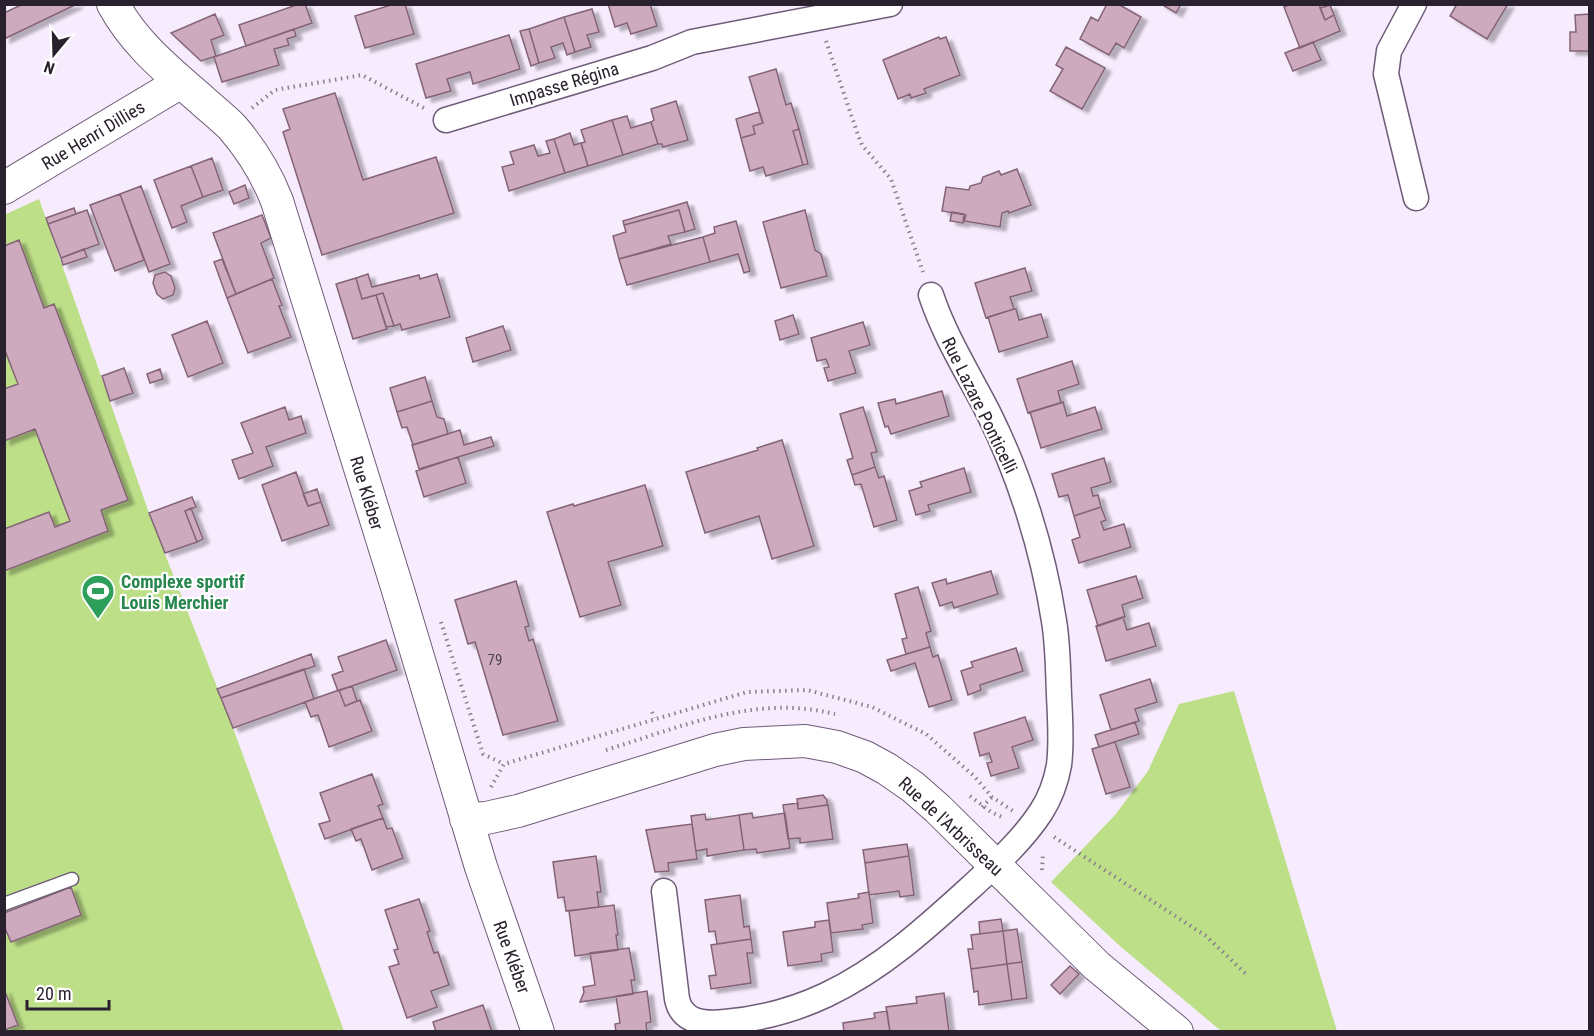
<svg xmlns="http://www.w3.org/2000/svg" width="1594" height="1036" viewBox="0 0 1594 1036" font-family="'Roboto Condensed',sans-serif">
<style>
.green{fill:#bddf88}
.building{fill:#cdaabe;stroke:#846477;stroke-width:1.5;filter:url(#shadow)}
.lines{fill:none;stroke-linecap:round;stroke-linejoin:round}
.service-casing{stroke:#6f5c78;stroke-width:15}
.minor-casing{stroke:#6f5c78;stroke-width:27}
.tertiary-casing{stroke:#6f5c78;stroke-width:34}
.path{stroke:#897f8e;stroke-width:4;stroke-dasharray:1.5 4.5;stroke-linecap:butt}
.service{stroke:#fff;stroke-width:12}
.minor{stroke:#fff;stroke-width:24}
.tertiary{stroke:#fff;stroke-width:32}
.labels{text-anchor:middle;dominant-baseline:central;stroke-width:4.5;stroke-linejoin:round;paint-order:stroke}
.number-label{font-size:15px;fill:#524351}
.street-label{font-size:18px;fill:#29212d;stroke:#fff}
.leisure-label{font-size:18px;font-weight:bold;fill:#27864d;stroke:#fff;text-anchor:start}
</style>
<defs>
<filter id="shadow"><feDropShadow dx="6" dy="4" stdDeviation="1.5" flood-color="#0004"/></filter>
</defs>
<rect width="100%" height="100%" fill="#f7ebfe"/>
<path class="green" d="M39,199L149,513L233,728L344,1031L5,1032L4,215Z
M1234,691L1337,1031H1221L1121,947L1051,882L1115,815L1148,771L1179,704Z"/>
<path class="building" d="M23,4H77L4,39V13Z
M299,4H305L312,23L246,46L239,25Z
M394,4H405L414,34L365,48L355,16Z
M608,4H650L657,26L631,34L627,23L615,27Z
M1107,4H1118L1141,17L1124,48L1116,43L1109,55L1080,39L1091,17L1098,21Z
M1161,4H1181L1176,13Z
M1291,4H1319L1325,20L1334,15L1340,31L1300,48L1284,7Z
M1457,4H1508L1487,39L1450,16Z
M1330,5L1334,15L1325,20L1320,8Z
M592,9L599,32L587,35L591,47L575,52L564,17Z
M215,14L224,35L211,40L216,56L201,61L171,33Z
M1590,14V51H1570V32H1576L1575,15Z
M564,17L575,52L567,55L563,43L551,47L555,58L539,63L529,29Z
M294,29L296,36L287,39L289,45L274,49L279,65L222,82L214,57Z
M529,29L539,63L531,66L520,31Z
M509,35L520,69L473,84L470,72L447,79L451,91L426,98L416,64Z
M939,37L940,39L946,37L960,75L924,89L926,93L911,98L910,94L898,99L883,60Z
M1313,42L1321,60L1293,71L1285,53Z
M1066,47L1105,68L1082,109L1050,91L1063,69L1056,65Z
M776,69L786,105L791,103L799,129L793,131L803,165L766,176L763,167L750,171L741,138L755,134L753,126L763,123L749,77Z
M335,93L363,180L436,157L454,213L322,255L283,132L290,129L283,109Z
M676,101L688,140L663,147L662,144H658L651,122L654,120L651,109Z
M759,112L763,123L753,126L755,134L741,138L736,119Z
M627,116L631,128L651,122L658,144L623,155L612,120Z
M612,120L623,155L588,166L581,143L585,142L581,130Z
M799,129L808,164L803,165L793,131Z
M570,133L574,145L581,143L588,166L565,173L554,139Z
M554,139L565,173L509,191L502,167L514,164L510,152L534,145L538,156L550,153L546,141Z
M212,158L223,190L203,197L191,166Z
M191,166L203,197L181,206L187,222L172,228L154,180Z
M1017,169L1031,205L1009,213L1008,211L1002,213L1000,227L964,221L966,215L942,211L946,187L969,190L970,186L981,183L983,177L999,171L1001,175Z
M245,185L249,198L234,204L229,192Z
M141,186L170,264L149,272L120,194Z
M120,194L144,260L115,271L90,205Z
M687,202L695,229L685,232L679,210L624,225L623,221Z
M74,208L76,214L48,224L46,218Z
M87,210L99,244L61,258L48,224Z
M679,210L685,232L668,236L671,244L619,259L613,236L626,232L624,225Z
M805,210L815,250L821,254L827,276L781,288L763,222Z
M952,212L964,214L963,223L950,221Z
M262,215L271,238L261,243L274,278L236,294L213,233Z
M736,221L750,271L744,273L738,254L710,262L703,237L715,233L714,227Z
M703,237L710,262L627,285L619,259Z
M19,240L44,308L54,304L128,500L101,510L108,531L4,571V529L49,512L55,527L70,521L35,429L4,441V389L18,384L4,348V246Z
M84,249L87,257L63,265L61,258Z
M222,259L236,294L227,298L214,262Z
M1025,268L1032,291L1010,297L1014,309L986,318L975,283Z
M165,272L171,276L175,288L173,295L163,299L157,294L153,283L155,275Z
M368,274L372,287L419,275L420,279L437,274L450,317L402,330L400,324L394,326L383,293L362,299L356,278Z
M356,278L362,299L376,295L387,329L353,339L336,284Z
M272,279L282,305L279,306L291,337L248,353L227,298Z
M383,293L394,326L386,327L376,295Z
M1014,309H1016L1019,320L1041,314L1048,337L999,352L988,317Z
M793,315L799,334L780,340L775,321Z
M207,321L223,363L188,377L172,335Z
M863,322L870,345L849,351L856,373L828,381L824,368L829,367L826,359L817,361L811,338Z
M503,326L511,350L473,362L466,338Z
M1072,361L1079,384L1058,391L1061,403L1028,413L1017,379Z
M124,368L133,393L110,401L102,376Z
M160,369L163,379L150,383L147,374Z
M425,377L432,401L397,412L390,388Z
M942,391L949,416L891,434L888,426L885,427L878,403L895,399L896,404Z
M432,401L437,417L444,419L448,434L413,445L407,427L402,428L397,412Z
M1063,402L1067,416L1095,407L1102,429L1041,448L1030,412Z
M285,407L289,420L301,416L306,433L266,447L273,466L239,479L232,460L253,453L241,423Z
M863,407L877,452L871,453L875,467L852,475L847,460L853,458L840,414Z
M460,430L464,445L491,437L494,446L419,469L412,445Z
M782,440L814,546L772,559L759,516L705,533L686,472L758,450L757,448Z
M458,457L466,483L424,497L416,471Z
M1104,458L1111,482L1091,488L1093,496L1098,495L1101,507L1074,516L1068,495L1059,497L1052,474Z
M875,467L879,478L884,476L897,520L874,527L861,484L855,485L852,475Z
M964,468L971,492L928,505L930,511L916,515L909,491L922,487L920,482Z
M296,472L308,506L321,502L329,525L282,541L262,485Z
M645,485L663,546L608,562L621,605L580,617L547,512L573,504L574,506Z
M317,489L321,502L308,506L303,494Z
M192,497L196,507L185,511L197,542L165,553L149,513Z
M1101,507L1106,520L1101,522L1104,530L1124,524L1131,547L1079,563L1072,540L1080,537L1074,516Z
M191,508L203,539L197,542L185,511Z
M991,571L998,594L954,608L952,602L940,606L932,583L946,579L947,584Z
M1136,576L1143,598L1122,605L1125,617L1098,626L1087,590Z
M516,581L529,626L525,627L529,641L533,639L558,721L503,735L475,642L468,644L455,600Z
M918,587L931,631L926,633L930,647L906,654L902,639L907,638L895,594Z
M1123,617L1127,630L1149,623L1156,646L1106,661L1096,626Z
M386,640L397,670L338,691L332,675L343,671L338,657Z
M930,647L933,657L938,655L952,700L929,707L915,663L891,671L887,660Z
M1016,648L1023,671L980,685L981,690L968,695L961,671L973,667L971,662Z
M311,654L315,666L221,698L217,689Z
M304,669L314,699L233,728L221,698Z
M1150,679L1157,702L1135,709L1139,721L1111,730L1100,695Z
M352,686L357,701L345,706L339,690Z
M339,690L345,706L360,700L372,731L329,747L318,715L311,717L305,702Z
M1025,717L1033,740L1012,747L1019,768L991,776L987,763L992,762L989,753L980,756L974,733Z
M1135,722L1139,734L1099,747L1095,735Z
M1115,742L1130,787L1106,794L1092,749Z
M372,774L383,804L378,806L383,818L325,839L319,824L330,821L320,793Z
M823,795L827,800V805L798,809L797,799Z
M798,803V809L828,805L833,839L800,843V838L788,839L783,805Z
M752,813L753,818L785,813L790,848L757,853L756,849L744,850L739,815Z
M705,814L706,820L739,815L744,850L707,856V849L696,851L691,816Z
M383,818L387,829L392,828L403,858L372,870L361,839L356,841L351,829Z
M692,824L697,859L668,863L669,871L655,872L646,830Z
M907,844L909,856L865,863L863,850Z
M596,856L601,892H597L599,907L566,911L564,897L558,898L553,862Z
M909,856L914,895L900,897L899,891L869,895L865,863Z
M71,887L81,915L11,942L4,926V913Z
M869,892L873,923L862,925L863,929L831,933L827,903L859,898L858,894Z
M740,895L744,927L749,926L751,939L717,944L715,931L709,932L705,900Z
M419,899L430,931L427,932L434,953L438,952L449,985L431,991L437,1007L407,1018L389,967L399,964L394,950L398,949L385,910Z
M614,905L618,935H616L618,950L575,956L569,911Z
M1001,919L1003,931L980,934L979,922Z
M829,920L833,952L821,954L822,961L788,966L783,932L815,927V922Z
M1017,929L1022,962L1007,964L1003,931Z
M1003,931L1007,964L971,969L968,949H973L971,935Z
M751,939L753,953H747L751,983L711,989L709,976L716,975L711,945Z
M629,948L635,980H631L633,994L580,1002L584,992L583,987L595,985L590,953Z
M1022,962L1027,998L1012,1000L1007,964Z
M1007,964L1012,1000L979,1005L978,991L974,992L971,969Z
M1070,966L1079,974L1060,994L1051,985Z
M4,989L18,1025L4,1030Z
M647,991L651,1022L646,1023L647,1032H616L615,1024L620,1023L616,996Z
M944,993L949,1032H890L886,1007L917,1003L916,997Z
M483,1005L492,1032H436L433,1022Z
M887,1011L890,1032H844L843,1023L875,1018L874,1013Z"/>
<g class="lines">
<g class="service-casing">
<path id="service" d="M4,904L72,879"/>
</g>
<g class="minor-casing">
<path id="minor" d="M1414,4L1389,51L1386,74L1416,198
M446,120L652,58L692,42L890,4
M664,891L677,999C682,1023 705,1024 725,1022C760,1019 794,1010 826,995C881,969 925,929 970,888C995,865 1022,841 1041,812C1050,798 1056,782 1059,765C1062,742 1060,718 1059,695C1058,671 1058,645 1054,621C1043,550 1020,476 988,412C968,373 945,337 931,295"/>
</g>
<g class="tertiary-casing">
<path id="tertiary" d="M113,4C135,45 170,72 204,102C213,110 223,118 232,127C252,150 266,173 277,201L397,587L481,867L538,1032
M4,188L181,82
M466,819L486,818L518,811L715,750L744,744L805,741L837,747L865,757L887,769L913,787L938,809L1097,966L1177,1032"/>
</g>
<path class="path" d="M826,41L858,135L862,145L891,179L923,272
M252,108L275,90L362,75L424,108
M441,622L483,754L504,764
M652,712L654,718
M606,750C681,727 755,694 835,714
M491,787L504,764L747,692L807,690L872,707L926,734L974,776L992,797L1013,811
M970,796L991,812L1004,818
M982,807L992,797
M1054,837L1206,936L1246,974
M1042,870L1043,853"/>
<use href="#service" class="service"/>
<use href="#minor" class="minor"/>
<use href="#tertiary" class="tertiary"/>
</g>
<defs>
<g id="stadium-pin" transform="scale(1.725)"><path d="M0 17L-7.5 6A9.5 9.5 0 1 1 7.5 6Z" fill="#2e9e5b" stroke="#fff"/><path d="M0-5a6.5 5 0 1 0 0 10a6.5 5 0 1 0 0-10ZM-3.5-1.8h7v3.6h-7Z" fill="#fff"/></g>
</defs>
<g fill-rule="evenodd">
<use href="#stadium-pin" x="98" y="591"/>
</g>
<g class="labels">
<g class="number-label">
<text x="495" y="660">79</text>
</g>
<g class="street-label">
<text transform="translate(564 84) rotate(-17)">Impasse Régina</text>
<text transform="translate(93 135) rotate(-31)">Rue Henri Dillies</text>
<text transform="translate(980 405) rotate(64)">Rue Lazare Ponticelli</text>
<text transform="translate(367 493) rotate(73)">Rue Kléber</text>
<text transform="translate(951 826) rotate(43)">Rue de l'Arbrisseau</text>
<text transform="translate(512 957) rotate(70)">Rue Kléber</text>
</g>
<g class="leisure-label">
<text x="121" y="581">Complexe sportif<tspan x="121" dy="21">Louis Merchier</tspan></text>
</g>
</g>
<rect width="1594" height="1036" fill="none" stroke="#29212d" stroke-width="12"/>
<g transform="translate(54 54) rotate(199)" stroke="#ffffff" stroke-width="4.5" paint-order="stroke">
<path d="M0-4.5L10 22L0 15L-10 22Z" fill="#29212d"/>
<text y="-9" font-size="16" font-weight="bold" text-anchor="middle" fill="#29212d">N</text>
</g>
<path d="M27 1000v9h82v-9" fill="none" stroke="#29212d" stroke-width="3"/>
<text x="36" y="1000" font-size="18" fill="#29212d" stroke="#ffffff" stroke-width="4.5" paint-order="stroke">20 m</text>
</svg>
